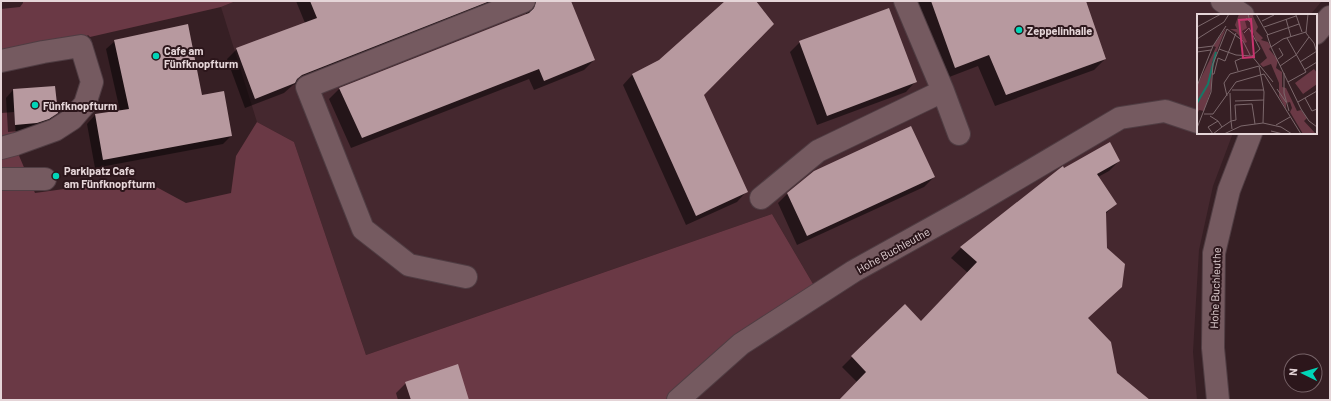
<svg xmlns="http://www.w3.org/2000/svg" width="1331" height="401" viewBox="0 0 1331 401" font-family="Barlow,sans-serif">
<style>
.built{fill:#45282f}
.green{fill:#6a3945}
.shadow{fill:#0007}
.building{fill:#b7999f}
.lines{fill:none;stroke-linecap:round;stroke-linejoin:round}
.minor-casing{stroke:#503d43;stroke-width:24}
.minor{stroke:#755a60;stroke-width:22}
.poi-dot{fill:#01d5b7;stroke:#2c161b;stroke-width:1.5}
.labels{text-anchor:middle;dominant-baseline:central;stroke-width:4;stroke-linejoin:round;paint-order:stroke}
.poi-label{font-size:11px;font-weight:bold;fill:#e5d5d8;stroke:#2c161b;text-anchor:start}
.street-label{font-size:11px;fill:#e5d5d8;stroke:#2c161b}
.inset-river{fill:none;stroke:#177766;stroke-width:2}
.inset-road{fill:none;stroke:#7c686c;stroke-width:1}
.view{fill:#c7346e;fill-opacity:0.15;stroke:#c7346e;stroke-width:2}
.inset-edge{fill:none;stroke:#e5d5d8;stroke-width:2}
</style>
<rect width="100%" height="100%" fill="#361f24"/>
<path class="built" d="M236,1H1322L1310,15H1198V133H1233L1213,186L1199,250L1193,352L1197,400H687L816,289L772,214L366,355L294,142L257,122L221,7Z"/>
<path class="green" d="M1,1H236L221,7L90,37L88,35L80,43L1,59Z
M14,112L16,136L1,140V113Z
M257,122L294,142L366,355L772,214L816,289L668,400H1V155L17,151L35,193L93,185L101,190L149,183L186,203L231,193L236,156Z"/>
<path class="shadow" d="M1,1H23V3L20,7L1,9Z
M296,1H504L293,85L284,93L245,108L227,59L237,49L305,23Z
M521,1H570L594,60L584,70L534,90L529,79L351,148L329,99L339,89L526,15V7Z
M727,1H754L703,95L746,192L737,202L686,225L623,85L632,75L659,61Z
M916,1H1085L1105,59L1094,70L995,106L978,66L944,79Z
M115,41L231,136L223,144L95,168L87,124L95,115L120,111L106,49Z
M800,42L915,82L906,92L817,125L790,52Z
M13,90L56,113L49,121L29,130L8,132L6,98Z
M1119,161L1109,171L1098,177L1116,204L1105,214L1087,318L1116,374L1148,400H840L857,382L842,367L852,357L905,306L921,322L968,273L951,258L961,248L1059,170Z
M934,177L924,187L797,245L778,203L788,193Z
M406,383L468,400H398L396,393Z"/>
<path class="building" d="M310,1H490L302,75L297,79L295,83L255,99L236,48L317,18Z
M536,1H571L595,60L544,81L539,69L362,138L339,88L529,13L534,8Z
M725,1H756L774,24L704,95L748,192L696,216L632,74L659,60Z
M931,1H1086L1106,59L1006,95L989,55L955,68Z
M889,8L917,82L827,116L799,41Z
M188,24L202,95L224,91L232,136L103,160L95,114L129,109L114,40Z
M55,86L58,113L49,119L37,123L15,125L13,89Z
M911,126L935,177L807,236L787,193L814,171Z
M1110,142L1120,161L1097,174L1117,204L1106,212L1107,248L1125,264L1122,287L1088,318L1111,342L1117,373L1150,400H839L866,372L851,356L905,304L921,321L977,262L960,247L1059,169L1063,166L1064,168Z
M458,364L469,400H411L405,382Z"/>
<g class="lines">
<g class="minor-casing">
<path id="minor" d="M905,1L943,91L959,134
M1222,1L1243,15
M1316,33L1330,17
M1,61L43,52L81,46L92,82L85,104L72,119L55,130L16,144L1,148
M1,179H45
M761,198L818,151L943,91
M466,277L409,265L363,229L307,87L524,1
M678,400L741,344L854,271L971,206L1120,118L1165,111L1198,122
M1218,400L1213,348L1214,253L1229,190L1251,133"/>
</g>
<use href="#minor" class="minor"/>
</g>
<g class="poi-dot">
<circle cx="1019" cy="30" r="4"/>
<circle cx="156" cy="56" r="4"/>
<circle cx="35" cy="105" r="4"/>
<circle cx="56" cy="176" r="4"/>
</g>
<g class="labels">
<g class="poi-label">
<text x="1027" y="30">Zeppelinhalle</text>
<text x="164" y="50">Cafe am<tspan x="164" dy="13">Fünfknopfturm</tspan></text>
<text x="43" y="105">Fünfknopfturm</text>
<text x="64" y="170">Parklpatz Cafe<tspan x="64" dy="13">am Fünfknopfturm</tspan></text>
</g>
<g class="street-label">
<text transform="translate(893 250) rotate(-29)">Hohe Buchleuthe</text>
<text transform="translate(1215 288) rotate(-88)">Hohe Buchleuthe</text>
</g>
</g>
<g transform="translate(1197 14)">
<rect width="120" height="120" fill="#361f24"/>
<path d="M42,0H57L56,2L61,13L59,17L66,24L64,26L71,28L74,33L72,35L81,46L79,54L85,58V73L89,74L100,97L104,96L110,104L107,107L119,120H106L93,98L95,94L93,88L89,89V95L82,82V69L74,50L66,53L63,50L70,44L62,28L59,27L52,6L48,7L50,14L45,17L50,28L48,29L39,18L33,15H40L38,11ZM29,14L15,49L14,75L7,97L2,96L0,100V72L19,33L16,32ZM117,55L120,59V70L106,80L98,69Z" fill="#6a3945"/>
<path class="inset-river" d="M0,89L11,70L19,38"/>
<path class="inset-road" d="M59,0L71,21M111,0L109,19L117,29L120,39M99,1L105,18M49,4L53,8L51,0M89,5L94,23M65,7L77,1M0,13L24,0M67,13L99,2M30,15L46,27L53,41M109,18L86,25L74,33L104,95L112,107L120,113M47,19L52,14L63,35L55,42M70,21L102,10M70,21L74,33M90,24L109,58L91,68M0,25L27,8L32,0M0,34L16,32M22,35L39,41L55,42L76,68M0,38L14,36M81,45L86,41L82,34M103,48L120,37M83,52L99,41L112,23M107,56L120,48M41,57L38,47L45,44M87,59V79L92,97M15,60H17L21,44L28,47L39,19M0,72L16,32L29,12M80,75L89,88M35,76H67M30,82L27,69L33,60L62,52L67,78L66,109M108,84L115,97L120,95M38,87L67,86M101,88L120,77M38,91L55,90L58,110M7,100H16L39,68L67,60L104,120M13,102L21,107L25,113L16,120M79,111L93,103M25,113L34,107L33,79M0,114L14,78L16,50L30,15M35,115L34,107L39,106L38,91M74,117L86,120M16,120L11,113L21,107M27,120L44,112L66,109L84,113L95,120M51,120H66"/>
<path class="view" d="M54,5L57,43L46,44L42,6Z"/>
<rect width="120" height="120" class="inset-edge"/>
</g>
<rect width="1331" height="401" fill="none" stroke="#e5d5d8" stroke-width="4"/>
<g transform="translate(1303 373) rotate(275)"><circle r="19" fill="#2c161b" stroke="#766267"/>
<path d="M0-3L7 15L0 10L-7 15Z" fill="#01d5b7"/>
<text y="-6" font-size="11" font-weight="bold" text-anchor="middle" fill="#e5d5d8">N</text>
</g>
</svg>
